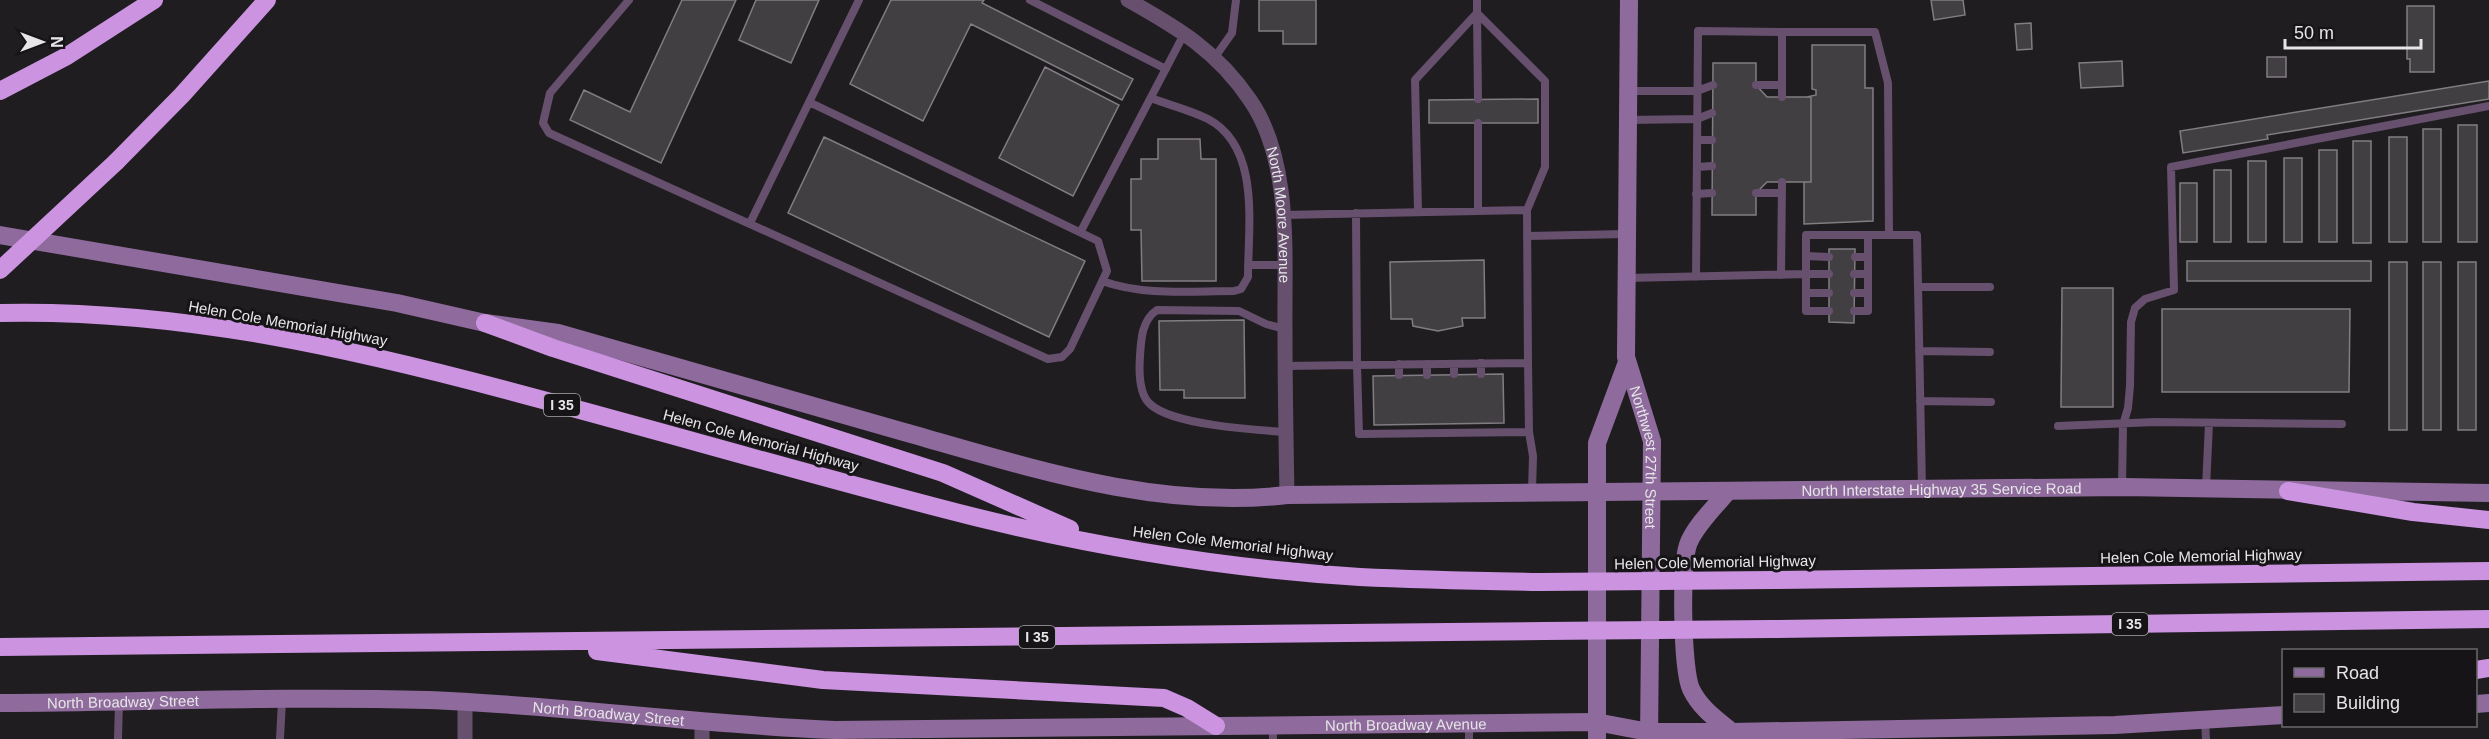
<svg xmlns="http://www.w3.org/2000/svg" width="2489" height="739" viewBox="0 0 2489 739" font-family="Arial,sans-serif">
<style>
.building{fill:#423f43;stroke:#817d82;stroke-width:1.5}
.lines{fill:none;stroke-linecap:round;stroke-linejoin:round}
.lane{stroke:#66506e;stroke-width:8}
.street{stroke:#66506e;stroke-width:15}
.secondary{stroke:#8e6b9c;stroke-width:18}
.highway{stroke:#cb93e0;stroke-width:18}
.highway-bridge{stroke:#cb93e0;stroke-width:18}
.labels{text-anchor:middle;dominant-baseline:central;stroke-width:6;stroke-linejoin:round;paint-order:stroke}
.shield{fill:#171418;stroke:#a8a6a9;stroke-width:1.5}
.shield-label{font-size:14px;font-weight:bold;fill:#e6e5e7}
.street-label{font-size:15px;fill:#e6e5e7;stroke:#171418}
</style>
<rect width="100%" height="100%" fill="#201d21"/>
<path class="building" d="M682,0H736L661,163L570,120L584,90L630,112Z
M756,0H819L791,63L739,40Z
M891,0H984L982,3L1133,79L1122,100L971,24L923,121L850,84Z
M1259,0H1316V44H1283V31H1259Z
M1931,0H1963L1965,15L1934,20Z
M2407,6H2434V72H2410V59H2407Z
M2031,23L2032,49L2017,50L2015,24Z
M1812,45H1865V88H1873V221L1804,224V182H1811V97H1807L1816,95V90L1812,89Z
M2267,57H2286V77H2267Z
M2122,61L2123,86L2081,88L2079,63Z
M1713,63H1756V85L1767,97H1811V182H1767L1756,193V215H1712Z
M1045,67L1119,105L1073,196L999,158Z
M2489,81V99L2267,135L2268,139L2183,153L2180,131Z
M1538,99V123H1429V100Z
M2458,125H2477V242H2458Z
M2423,129H2441V242H2423Z
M824,137L1085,261L1049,337L788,213Z
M2389,137H2407V242H2389Z
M1158,139H1200L1201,159H1216V281H1142L1141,230H1131V179H1141V159H1158Z
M2353,141H2371V243H2353Z
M2319,150H2337V242H2319Z
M2284,158H2302V242H2284Z
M2248,161H2266V242H2248Z
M2214,170H2231V242H2214Z
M2180,183H2197V242H2180Z
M1829,249H1855L1854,323L1829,322Z
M1484,260L1485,318H1462L1463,326L1438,331L1413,326L1412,319H1391L1390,262Z
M2187,261H2371V281H2187Z
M2389,262H2407V430H2389Z
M2423,262H2441V430H2423Z
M2458,262H2476V430H2458Z
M2062,288H2113V407H2061Z
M2162,309H2350L2349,392H2162Z
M1244,320L1245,398H1184V390H1160L1159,321Z
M1503,374L1504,423L1374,425L1373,376Z"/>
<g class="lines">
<path class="lane" d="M629,0L550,93L543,123L549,133L1048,359L1062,357L1070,349L1107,271L1098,241L809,102
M1030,0L1166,69
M1477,13L1545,81V167L1527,210
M1477,13L1478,99
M1782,32H1875L1888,83L1889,235
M1215,57L1232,33L1236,0
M1756,85H1782
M1628,91H1697L1713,85
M1628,120L1697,119L1712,113
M1478,123V211
M1697,140H1712
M1697,167L1712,166
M1756,193H1782
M1696,194L1712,193
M1418,212L1415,80L1477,13V0
M1283,215L1527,210L1528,363
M750,223L859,0
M1081,231L1184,34
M1868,235H1917L1922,488
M1527,236L1627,234
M1806,256V235H1868V311H1854
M1855,257H1868
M1248,265H1284
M1854,274H1868
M1781,275L1782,182
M1696,277L1698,31L1782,32V97
M1627,278L1806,274V256L1829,257
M1102,281C1144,296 1190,291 1234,291L1241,289L1248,277C1248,226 1261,147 1208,119C1190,110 1169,105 1151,98
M1918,287H1990
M1806,293H1829
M1854,293H1868
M1829,311H1806V274H1829
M1285,329L1266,324L1239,311L1157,310C1142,320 1141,339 1140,356C1139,370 1139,394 1150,404C1172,425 1255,430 1286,432
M1919,351L1990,352
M1481,363V374
M1399,364V375
M1427,364V375
M1454,364V374
M1285,366L1357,365L1356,213
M1920,401L1991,402
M2058,426L2155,422L2342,424
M1529,432L1528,363L1357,365L1359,434L1529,432L1533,456L1532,491
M2122,487L2123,425L2128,408L2130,386L2131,322L2135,308L2145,299L2174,290L2171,167L2489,106
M2206,488L2209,423
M2205,721L2206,739
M1469,723V739
M1273,726V739
M118,739L119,702
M280,739L282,701"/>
<g class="street">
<path id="s1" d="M1128,0C1178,28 1217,51 1250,100C1293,162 1284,259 1285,331C1285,386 1286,441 1287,495"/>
<path d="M702,722V739"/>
<path d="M465,739V702"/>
</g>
<g class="secondary">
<path id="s2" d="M1629,0L1626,357L1652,441L1649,739"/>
<path id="s3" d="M0,235L397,303L485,323L558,333C673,365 788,399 904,432C1029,467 1155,510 1287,495L2124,487L2489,493"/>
<path d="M1728,491C1715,507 1697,524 1689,542C1680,561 1682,669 1691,689C1700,708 1716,719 1732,732"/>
<path id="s4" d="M0,703C142,702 285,696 427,700C564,705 699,725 835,730L1596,722L1649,732H1732L2115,725L2284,715"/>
<path d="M2476,704L2489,703"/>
<path d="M1597,739V443L1626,365"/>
</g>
<path class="highway" d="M0,91L67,56L154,0
M116,162L182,95L267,0
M0,313C181,309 355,349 528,396C663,432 797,471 932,506C1071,543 1216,568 1360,577C1420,580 1481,581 1541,582
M485,323L553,348L943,473L1070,529
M2288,491L2413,512L2489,520
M1774,580L2489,571
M1772,629L2489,619
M0,647L1544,631
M597,651L823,680L1164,698L1187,708L1216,726
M2476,670L2489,668"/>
<path class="highway-bridge" d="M0,270L116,162
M1541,582L1774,580
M1544,631L1772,629"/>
</g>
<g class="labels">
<g class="shield">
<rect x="544" y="394" width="36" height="22" rx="4.5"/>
<rect x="2112" y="613" width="36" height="22" rx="4.5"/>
<rect x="1019" y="626" width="36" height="22" rx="4.5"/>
</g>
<g class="shield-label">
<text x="562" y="405">I 35</text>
<text x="2130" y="624">I 35</text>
<text x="1037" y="637">I 35</text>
</g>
<g class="street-label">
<text stroke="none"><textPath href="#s1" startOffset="280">North Moore Avenue</textPath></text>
<text transform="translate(288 323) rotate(10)">Helen Cole Memorial Highway</text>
<text transform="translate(761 440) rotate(15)">Helen Cole Memorial Highway</text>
<text stroke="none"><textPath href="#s2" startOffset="460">Northwest 27th Street</textPath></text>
<text stroke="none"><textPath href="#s3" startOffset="1972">North Interstate Highway 35 Service Road</textPath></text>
<text transform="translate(1233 543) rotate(7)">Helen Cole Memorial Highway</text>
<text transform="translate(2201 556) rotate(-1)">Helen Cole Memorial Highway</text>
<text transform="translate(1715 562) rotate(-1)">Helen Cole Memorial Highway</text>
<text stroke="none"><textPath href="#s4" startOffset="123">North Broadway Street</textPath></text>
<text stroke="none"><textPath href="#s4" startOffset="609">North Broadway Street</textPath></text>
<text stroke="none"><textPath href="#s4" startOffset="1407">North Broadway Avenue</textPath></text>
</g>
</g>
<rect x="2282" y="649" width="195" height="78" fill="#171418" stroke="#6a686b" stroke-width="1.5"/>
<rect x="2294" y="668" width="30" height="9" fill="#8e6b9c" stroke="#6a686b" stroke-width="1.5"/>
<text x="2336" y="679" font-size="18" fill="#e6e5e7">Road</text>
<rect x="2294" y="694" width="30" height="18" fill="#423f43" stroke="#6a686b" stroke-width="1.5"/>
<text x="2336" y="709" font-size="18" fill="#e6e5e7">Building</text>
<g transform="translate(42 42) rotate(90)" stroke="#171418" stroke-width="4.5" paint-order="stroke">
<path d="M0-4.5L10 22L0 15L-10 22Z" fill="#e6e5e7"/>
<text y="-9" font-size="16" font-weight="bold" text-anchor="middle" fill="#e6e5e7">N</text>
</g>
<path d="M2285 39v9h136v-9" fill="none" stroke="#e6e5e7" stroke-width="3"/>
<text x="2294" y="39" font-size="18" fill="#e6e5e7" stroke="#171418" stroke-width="4.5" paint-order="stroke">50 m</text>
</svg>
